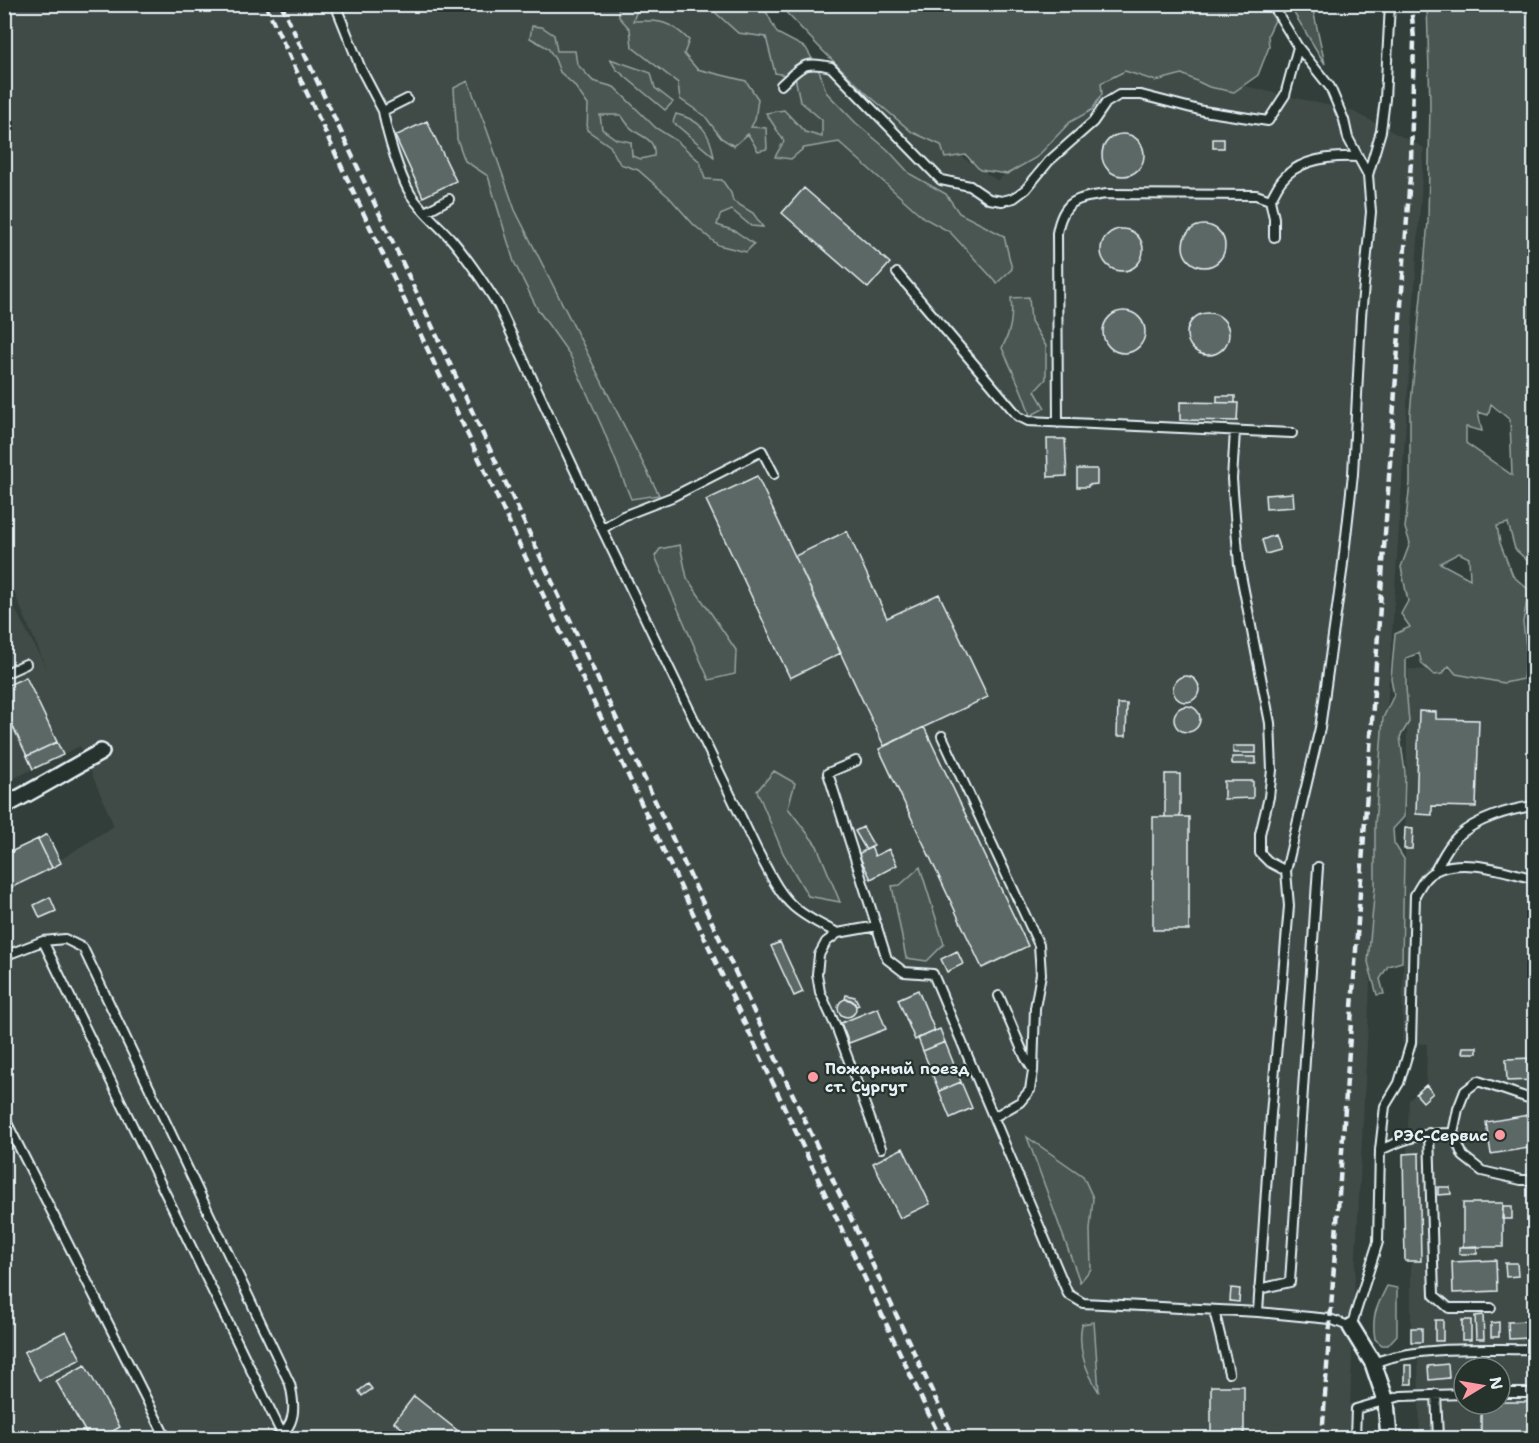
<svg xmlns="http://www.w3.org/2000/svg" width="1539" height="1443" viewBox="0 0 1539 1443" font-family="'Shantell Sans',sans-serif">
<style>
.built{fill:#3f4b46;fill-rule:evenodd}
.green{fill:#495651;stroke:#98a4a4;stroke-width:1.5;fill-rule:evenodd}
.building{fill:#5c6865;stroke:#e8f1f8;stroke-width:1.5}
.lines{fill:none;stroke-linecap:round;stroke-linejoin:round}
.service-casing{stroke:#e8f1f8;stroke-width:12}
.minor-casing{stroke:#e8f1f8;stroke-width:20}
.service{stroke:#26332d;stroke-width:8}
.minor{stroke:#26332d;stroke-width:15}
.rail{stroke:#e8f1f8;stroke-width:4.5;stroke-dasharray:9 4.5;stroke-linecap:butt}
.poi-dot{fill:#ff9aa2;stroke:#26332d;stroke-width:2}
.labels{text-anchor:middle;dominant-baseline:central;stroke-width:4.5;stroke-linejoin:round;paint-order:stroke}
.poi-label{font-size:16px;font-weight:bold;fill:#e8f1f8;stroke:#26332d;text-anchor:start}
</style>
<rect width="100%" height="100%" fill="#323e39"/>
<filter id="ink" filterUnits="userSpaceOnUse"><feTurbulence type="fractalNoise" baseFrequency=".0167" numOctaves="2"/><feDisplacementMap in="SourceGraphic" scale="12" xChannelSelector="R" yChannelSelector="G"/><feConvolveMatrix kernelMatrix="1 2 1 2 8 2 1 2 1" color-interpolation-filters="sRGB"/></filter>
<g filter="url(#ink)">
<path class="built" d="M5,5H733L998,181L1119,57L1352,111L1424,148L1374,907L1354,1295L1349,1438H5V894L114,826L80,746L5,783L4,589L47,669L5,571Z
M1408,669L1534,674V1438H1420L1418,1358L1411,1345V1262L1405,1261L1403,1154L1407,1153L1409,1100L1426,1085L1427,1044L1402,1043ZM1464,1368H1500V1404H1464Z"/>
<path class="green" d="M618,5H639L633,21C660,20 670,21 689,40L684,54L697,69L746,81L758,99L755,120L751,127L766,128L767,149L758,151L748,134L734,146L721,138L705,116L680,99L678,83L632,47L630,29L619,17Z
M707,5H753L767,13L777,33L806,48L820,73L826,92L856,123L888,150L910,174L946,194L959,213L1004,236L1012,269L997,283L950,232L924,218L839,142L804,148L791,159L775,157L784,141L766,113L784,110L805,132L822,137V120L800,101L795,77L775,73L766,37L738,33Z
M1265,5L1275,20L1268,35L1269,47L1258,75L1234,92L1209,87L1182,74L1156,81L1125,71L1101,83L1102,94L1092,110L1070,122L1037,157L1007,174L980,170L966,155L945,158L941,145L912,132L866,93L823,51L779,5Z
M1289,5H1312L1325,64Z
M1427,5H1534V567L1515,549L1508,523L1497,526L1500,543L1513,576L1529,590L1523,622L1527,655L1523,679L1504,683L1456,674L1449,666L1442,674L1434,675L1422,664L1419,653L1406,658V687L1409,722L1400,737L1405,772L1404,817L1393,829L1394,843L1404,859L1402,962L1388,966L1380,979L1384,994L1377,995L1368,962L1375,887V825L1383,718L1394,695L1391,678L1395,634L1410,627L1401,614L1408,601L1401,567L1410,543L1405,528L1410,483V414L1428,222L1430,103ZM1491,404L1510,420L1512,475L1466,443V427L1482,431L1478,412L1488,415ZM1459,553L1469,558L1470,579L1440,563Z
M532,26L542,27L554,35L557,51H575L577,64L593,81L614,87L656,128L677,141L700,162L705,179L722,180L731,193L733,201L753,213L763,227L751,226L732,210L720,215L717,225L735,231L754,244L746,252L718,245L694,225L669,197L638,170L620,164L610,146L587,130L588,105L574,85L560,72L555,59L548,48L530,38ZM600,115H621C624,119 627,124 630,127C640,138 656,137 654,156L641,159L632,156L631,142L616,139L602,129Z
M610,59L651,73L655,88L673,102L665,110L616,69Z
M468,81L487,130L515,210L659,495L631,499L603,429L570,355L538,310L514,262L488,176L465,161L457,139L454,88Z
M676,114C701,120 710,132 714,157L673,122Z
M1029,297L1031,321L1046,346V379L1035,391L1045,408L1030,416C1024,392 1012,371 1002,348C1011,331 1013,317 1011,298Z
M680,545L687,578L736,650L735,674L709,680L655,556L660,549Z
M774,771L795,783L788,808L817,846L840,902L808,896L783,853L757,791Z
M920,867L944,944L927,961L906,958L892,886L900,885Z
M1027,1137L1083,1176L1093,1198L1090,1230L1091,1269L1080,1282Z
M1387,1286L1397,1288V1335L1388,1345H1382L1375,1339C1371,1316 1377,1306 1387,1286Z
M1094,1322L1099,1392C1086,1371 1077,1349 1082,1324Z"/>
<path class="building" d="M427,121L456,181L423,197L395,136Z
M1102 155a21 21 0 1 1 42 0a21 21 0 1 1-42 0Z
M1213,139H1224V148H1213Z
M804,188L890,263L868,288L782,213Z
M1183 246a21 21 0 1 1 42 0a21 21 0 1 1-42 0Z
M1101 250a21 21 0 1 1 42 0a21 21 0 1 1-42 0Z
M1103 332a21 21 0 1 1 42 0a21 21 0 1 1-42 0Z
M1187 334a21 21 0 1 1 42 0a21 21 0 1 1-42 0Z
M1217,396H1235V403H1217Z
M1180,402L1238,403L1237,421L1180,420Z
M1047,439H1065L1067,476L1048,477Z
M1077,469H1097V484L1088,485V487H1077Z
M757,476L841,653L790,678L706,500Z
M1293,493L1294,507L1266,509L1265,495Z
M847,531L887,618L939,594L988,697L884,746L795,556Z
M1275,535L1280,550L1266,554L1262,540Z
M1173 689a13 13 0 1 1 26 0a13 13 0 1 1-26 0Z
M26,677L57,742L27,756L4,708V687Z
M1118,704H1127L1126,736H1117Z
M1174 719a13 13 0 1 1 26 0a13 13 0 1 1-26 0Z
M1419,711L1436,712V719L1479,720L1476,807L1432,806V815L1416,814Z
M924,727L1028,946L982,968L879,749Z
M57,742L63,755L33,769L27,756Z
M1233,746H1256V753H1233Z
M1232,757H1256V764H1232Z
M1165,774H1180V817H1165Z
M1224,781H1253V798L1224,799Z
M1153,817H1189V930H1153Z
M863,827L874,846L866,850L855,831Z
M1405,828L1413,829L1412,849H1404Z
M47,834L61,863L52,868L38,839Z
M38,839L52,868L4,891V855Z
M871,847L875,856L889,849L897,865L871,879L858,854Z
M50,897L56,911L40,918L34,905Z
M780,942L803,992L794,996L771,946Z
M957,951L963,964L947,972L941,959Z
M918,990L935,1031L915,1040L898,999Z
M846,995L855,997L859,1005L856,1006L852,1001L845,999Z
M838 1008a9 9 0 1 1 18 0a9 9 0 1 1-18 0Z
M878,1008L886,1029L849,1043L841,1023Z
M940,1029L945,1042L923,1051L918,1038Z
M945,1042L961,1082L939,1091L923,1051Z
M1463,1047H1477V1053H1462Z
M1534,1058V1080L1507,1081L1506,1059Z
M961,1082L972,1108L950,1118L939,1091Z
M1426,1085L1433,1093L1423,1102L1416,1094Z
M1534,1114V1147L1491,1154L1486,1122Z
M903,1148L930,1204L900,1218L873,1163Z
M1419,1153L1421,1261H1405L1403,1154Z
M1438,1187H1450L1451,1194L1438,1195Z
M1463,1203H1503V1247H1463Z
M1503,1206H1512V1219H1502Z
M1477,1246V1254H1459V1247Z
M1496,1260L1497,1291L1453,1293L1452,1262Z
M1505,1263H1517L1518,1276L1506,1277Z
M1231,1288L1240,1289L1239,1302L1230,1301Z
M1483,1315L1484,1339H1476L1475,1316Z
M1435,1320H1443V1341H1435Z
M1462,1320H1471V1340H1462Z
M1529,1321L1530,1338L1509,1339L1508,1322Z
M1499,1322V1337H1491V1323Z
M1411,1328H1422V1342H1411Z
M66,1331L81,1359L39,1380L24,1352Z
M1448,1364L1449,1378L1429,1380L1428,1366Z
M85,1365L120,1427L101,1438H89L56,1381Z
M1405,1365H1412V1384H1405Z
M368,1384L372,1389L362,1396L359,1391Z
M1211,1386H1244V1438H1211Z
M414,1396L467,1438H415L394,1422Z
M1500,1402H1534V1438H1481V1404H1500Z"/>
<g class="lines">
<g class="service-casing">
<path id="service" d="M335,4L361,69L383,111
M1272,4L1298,47L1330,87L1344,120L1348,138L1368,175
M781,85C801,67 803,60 831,67L941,180L970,186L989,199L1002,201L1014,198L1026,189L1049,161L1093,122L1106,103L1119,95H1141L1203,111L1268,121L1285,95L1298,47
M407,99L383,111C387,134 399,175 411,195C422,212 439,225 452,240C469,260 484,283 498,305L602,529L758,852C768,870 778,893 794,907C807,918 823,926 838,933
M1270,200C1274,194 1277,186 1282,180C1299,159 1333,156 1358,157
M425,212L449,199
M897,273L1018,416L1028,421L1292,433
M1058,423L1057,233C1063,200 1076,198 1107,194L1256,195L1270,200L1274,218V237
M1235,431L1232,479L1239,565L1270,723L1272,770L1269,797L1260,834V853L1269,862L1286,871
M602,529L623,516L672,497L762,451L774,474
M4,674L26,664
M942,736L1039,945L1041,974L1035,1008L1033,1071L1030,1090L1020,1102L994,1117
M856,761L828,773L887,959L904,972L933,974L1068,1294L1083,1303L1258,1312L1330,1319L1351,1327L1378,1242L1380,1150L1385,1106L1399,1083L1411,1043L1415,895C1418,890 1421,884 1425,879C1448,852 1506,871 1534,879
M1434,872C1441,861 1447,846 1457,837C1476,819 1510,809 1534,806
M877,926L838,933L826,942L819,955L817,974L820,992L837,1029L881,1148
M43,941L282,1434
M4,956L43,941L65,939L83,948L290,1384C295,1405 297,1427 275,1438
M999,996L1025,1057L1033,1070
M1534,1100L1478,1081L1465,1091L1458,1109L1453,1133L1463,1156L1482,1171L1521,1180H1534
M4,1117L166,1438
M1429,1133L1434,1295L1449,1308H1491
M1380,1150C1409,1137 1422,1133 1453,1133
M1259,1289L1290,1282L1318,867
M1214,1310L1229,1373
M1258,1312L1271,1114L1289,906L1286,871L1320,728L1342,572L1353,474L1361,316L1371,212L1368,175L1381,131L1385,99L1390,4
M1373,1363C1420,1345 1484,1350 1534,1349
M1500,1393H1534
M1436,1394L1438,1438
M1355,1438L1356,1409L1401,1396L1464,1394"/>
</g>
<g class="minor-casing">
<path id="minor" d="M4,806C37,789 68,770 101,752
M1351,1327L1373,1363L1386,1401L1389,1438"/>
</g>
<use href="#service" class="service"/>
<use href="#minor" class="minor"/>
<path class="rail" d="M265,4L940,1438
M281,4L954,1438
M1322,1438L1411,161L1414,40L1411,4"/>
</g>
</g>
<g class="poi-dot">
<circle cx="813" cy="1077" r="6"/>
<circle cx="1500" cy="1135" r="6"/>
</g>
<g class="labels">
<g class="poi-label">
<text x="825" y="1068">Пожарный поезд<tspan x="825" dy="18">ст. Сургут</tspan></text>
<text x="1488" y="1135" text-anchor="end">РЭС-Сервис</text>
</g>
</g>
<rect width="1539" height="1443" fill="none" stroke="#26332d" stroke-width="24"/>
<rect x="12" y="12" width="1515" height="1419" fill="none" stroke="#e8f1f8" stroke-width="2" filter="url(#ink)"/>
<g transform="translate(1482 1386) rotate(79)"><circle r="28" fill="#26332d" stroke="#747f7e" stroke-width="1.5"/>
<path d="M0-4.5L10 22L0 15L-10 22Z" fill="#ff9aa2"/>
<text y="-9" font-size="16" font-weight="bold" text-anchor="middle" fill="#e8f1f8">N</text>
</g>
</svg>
